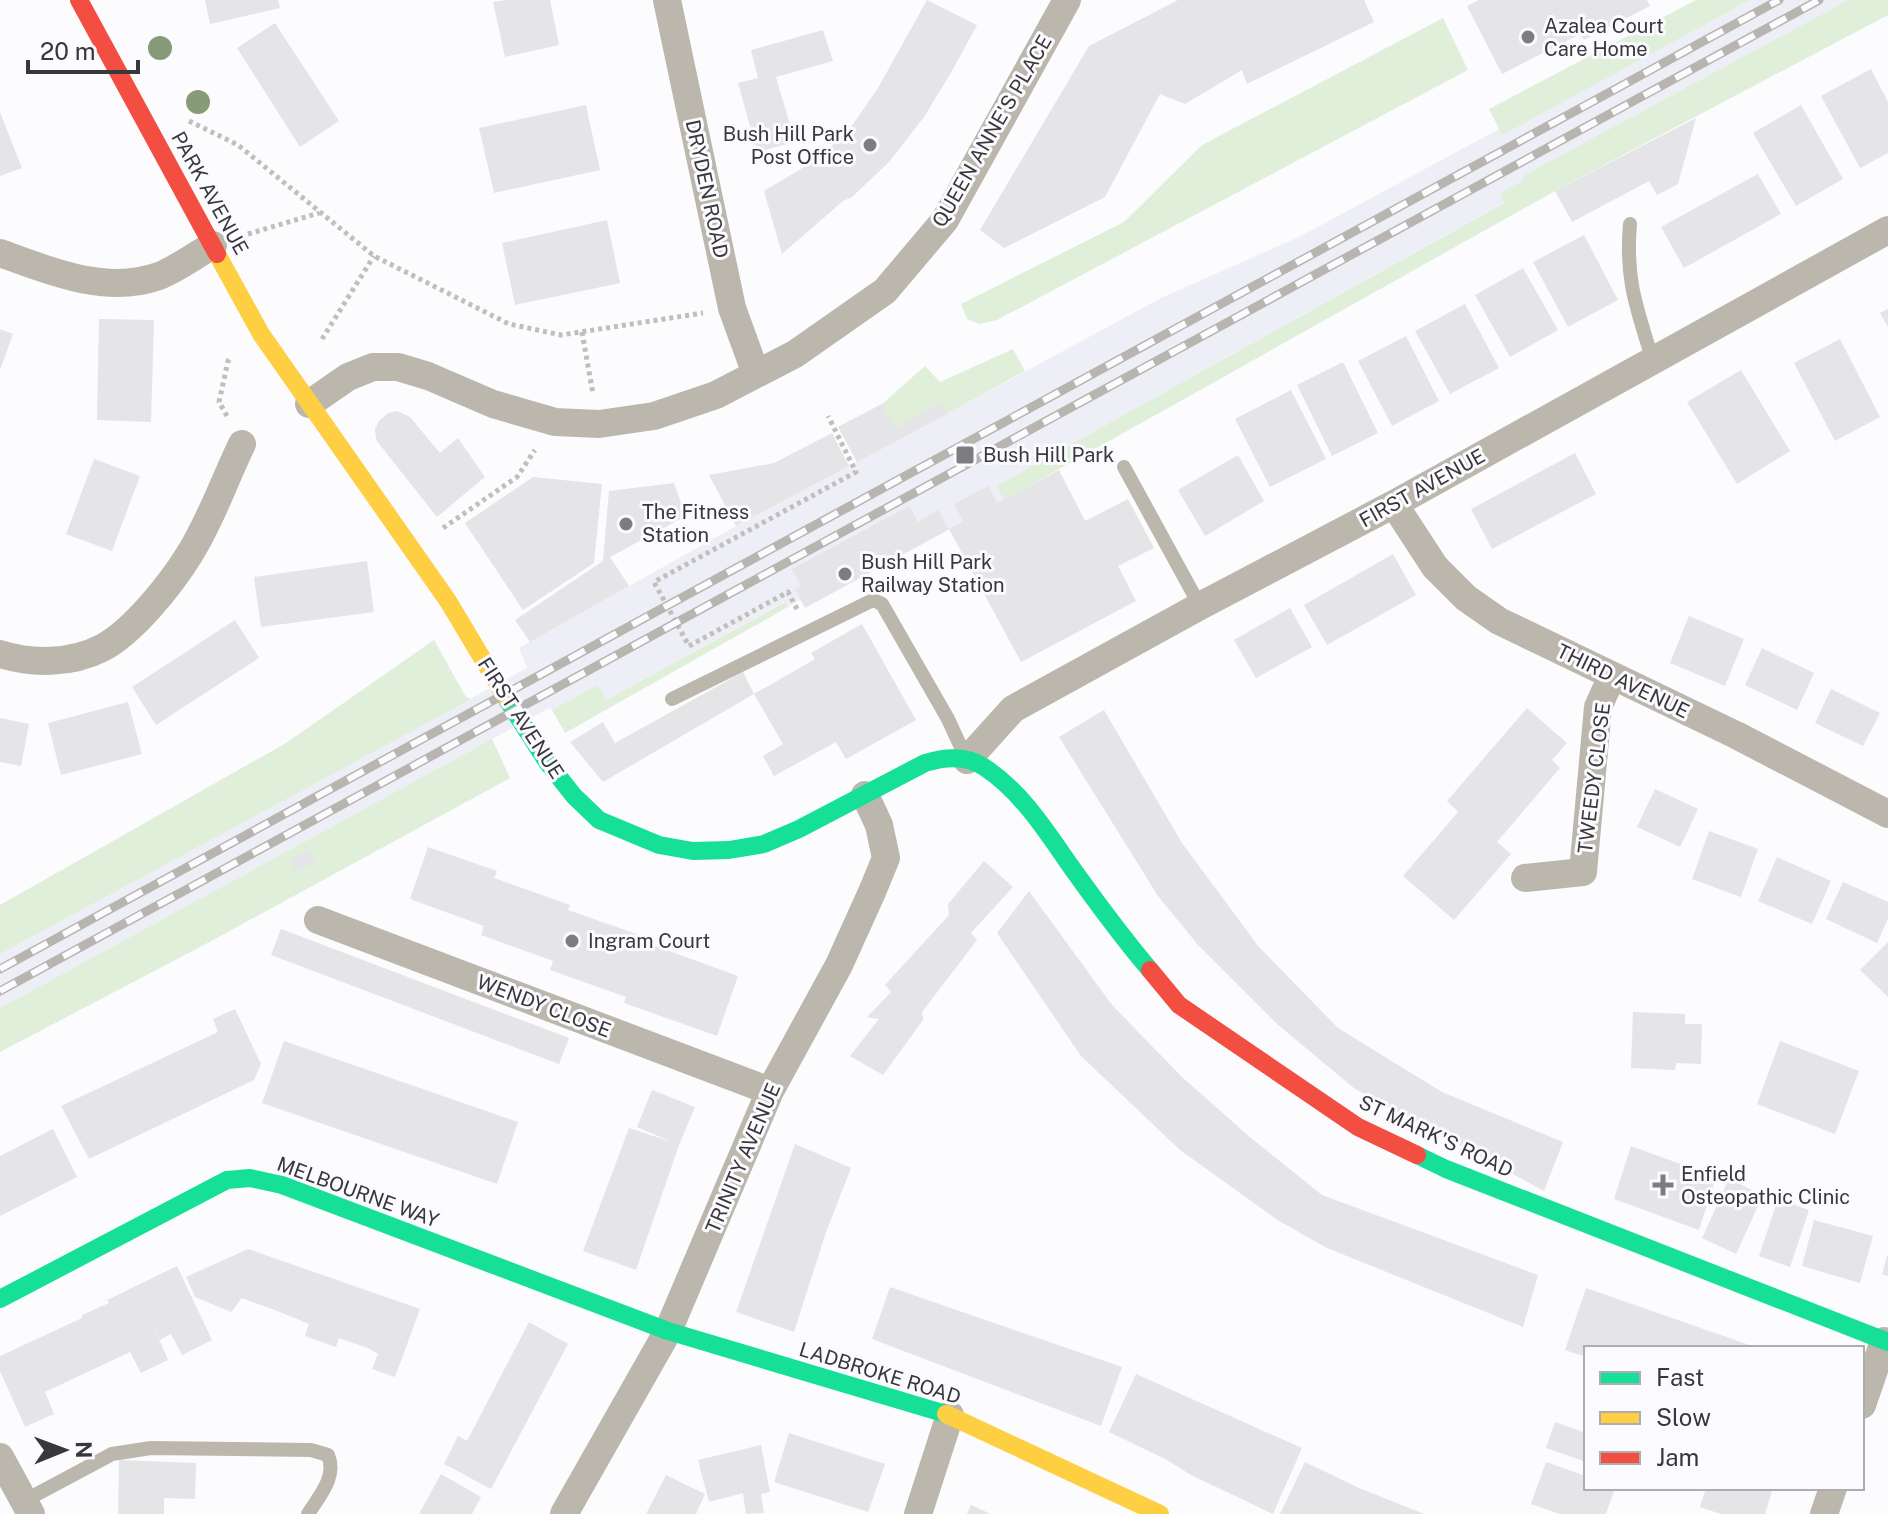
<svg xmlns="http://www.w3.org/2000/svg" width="1888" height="1514" viewBox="0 0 1888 1514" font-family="'Public Sans',sans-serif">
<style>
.built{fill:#eeeef6}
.green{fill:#e0efda}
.building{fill:#e5e4e7}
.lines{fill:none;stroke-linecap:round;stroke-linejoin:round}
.path{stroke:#c0bfba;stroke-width:5;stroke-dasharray:4 4;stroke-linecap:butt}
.lane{stroke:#bcb7ad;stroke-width:14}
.street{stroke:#bcb7ad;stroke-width:28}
.fast{stroke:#16e098;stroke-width:18}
.slow{stroke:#ffcf43;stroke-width:18}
.jam{stroke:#f24e42;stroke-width:18}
.rail-casing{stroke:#b8b5b0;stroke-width:9}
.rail{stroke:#fbfaff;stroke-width:6;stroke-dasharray:18;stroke-linecap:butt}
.tree{fill:#869c76}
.poi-dot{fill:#7d7c7f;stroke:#fbfaff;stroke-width:3}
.labels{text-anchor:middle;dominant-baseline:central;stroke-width:6;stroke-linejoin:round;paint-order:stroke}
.poi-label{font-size:20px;fill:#38383a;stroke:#fbfaff;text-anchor:start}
.street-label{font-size:20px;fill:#38383a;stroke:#fbfaff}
</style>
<rect width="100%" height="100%" fill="#fcfbfe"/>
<path class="built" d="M1750,0H1848L1524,176L1525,179L1505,202L996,486L1004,500L805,608L801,600L788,607L784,602L606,700L597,686L552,710L549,708L0,1008V954L527,668L519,648L736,526L853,464L857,461L838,427L882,404L895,427L941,403L947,414L1161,298L1301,236L1499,129L1503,134Z"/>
<path class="green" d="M1696,0H1750L1502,135L1489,109Z
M1848,0H1888V15L1555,191L1004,500L996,486L1504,203L1500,193L1524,180L1523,176Z
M1443,18L1468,70L997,320L980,324L967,319L961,304L1124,222L1202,145Z
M1013,349L1025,371L947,414L940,404L895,428L882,404L925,366L940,382Z
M785,602L788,607L565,733L552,710L598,685L606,700Z
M434,640L466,697L471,699L0,954V905L286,743Z
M492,739L510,778L202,946L0,1052V1008Z"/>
<path class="building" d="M205,0H278L280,8L210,24Z
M505,0H550L559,45L505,57L493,2Z
M927,0L977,25L952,71L924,117L889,162L852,197L843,201L782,254L764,191L814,161L847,133L878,88Z
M1178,0H1364L1374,22L1247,84L1242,70L1185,104L1160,94L1105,197L1004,248L980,230L1089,46Z
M1479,0H1647L1650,6L1584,40L1580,34L1502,74L1467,6Z
M275,23L339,121L300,147L237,48Z
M823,30L833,61L776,77L795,142L757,152L738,83L758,78L751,50Z
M1871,69L1888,102V153L1860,168L1821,96Z
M586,105L600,170L494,193L479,128Z
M1801,105L1843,179L1796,206L1753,133Z
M0,112L22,168L0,176Z
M1696,118L1678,184L1657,195L1649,181L1572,222L1555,191Z
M1758,174L1781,214L1684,268L1661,227Z
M607,220L620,283L515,305L502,243Z
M1584,235L1618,300L1568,327L1533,262Z
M1523,268L1558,330L1510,357L1475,295Z
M1465,304L1499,368L1450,394L1415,331Z
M1888,309V327L1880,313Z
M99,319L154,320L151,422L97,420Z
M0,329L13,334L0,370Z
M1406,336L1439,401L1392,426L1358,361Z
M1840,339L1880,417L1835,441L1794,363Z
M1343,362L1378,433L1332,456L1297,385Z
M1741,370L1790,451L1737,484L1687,402Z
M1291,390L1326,459L1270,487L1235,419Z
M941,403L947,414L857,462L838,427L882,404L895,428Z
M397,411L410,417L440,453L458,438L485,477L437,517L376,440L375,429L379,421L388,413Z
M832,433L849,466L736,526L709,475L774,463Z
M1575,453L1596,494L1492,549L1471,509Z
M1238,455L1264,501L1205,536L1178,490Z
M94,459L140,476L112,551L66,534Z
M1059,470L1085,521L1128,499L1154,548L1118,566L1136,601L1021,662L949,529L963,521L954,504L988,486L997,503Z
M533,477L602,484L594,563L523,610L465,523Z
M674,483L686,516L610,557L629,586L530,642L515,620L603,561L609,491Z
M909,506L918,522L938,510L949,529L805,608L795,589L801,586L792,569Z
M1393,554L1416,595L1327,645L1304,605Z
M367,561L374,612L261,627L254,577Z
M1290,608L1312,647L1256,678L1234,640Z
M1689,616L1744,639L1725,686L1670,663Z
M235,620L259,658L156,725L132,687Z
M862,624L916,720L846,759L836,742L774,776L763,756L783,744L754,694L815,659L811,653Z
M1762,648L1814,673L1797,710L1745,685Z
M743,672L754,694L603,782L570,742L603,722L615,743Z
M1831,689L1880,713L1863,746L1815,723Z
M128,702L142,754L61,775L48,723Z
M1527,708L1567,743L1552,760L1560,768L1497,842L1511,854L1454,920L1403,876L1458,812L1447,801Z
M1104,710L1182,843L1259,947L1338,1028L1442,1092L1563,1142L1544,1191L1355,1089L1277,1024L1198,945L1158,896L1059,737Z
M0,718L29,724L21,766L0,762Z
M1655,789L1698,809L1680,847L1637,827Z
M1709,831L1758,849L1741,897L1692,879Z
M428,847L497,871L494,878L570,905L568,910L648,938L647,943L738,976L717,1036L624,1003L626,997L550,970L553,961L481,935L484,926L410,899Z
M308,850L315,862L296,872L289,860Z
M1777,857L1831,881L1812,924L1758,901Z
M984,861L1013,887L971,933L977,940L922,1012L923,1020L883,1075L850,1056L879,1019L867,1017L891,992L885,985L949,915L948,904Z
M1843,882L1888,902V919L1877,943L1826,919Z
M1029,891L1112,1005L1182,1077L1251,1138L1322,1195L1538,1275L1523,1327L1327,1248L1279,1221L1180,1150L1081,1056L997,933Z
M281,929L569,1038L559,1064L271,955Z
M1888,942V997L1860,970Z
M235,1009L261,1064L254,1080L89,1159L61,1106L218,1032L213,1019Z
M1633,1012L1685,1014V1024H1702L1701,1064L1676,1063L1675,1070L1631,1068Z
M284,1041L518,1122L497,1184L262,1103Z
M1780,1041L1859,1071L1835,1134L1757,1104Z
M652,1090L695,1107L679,1145L636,1270L583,1251L629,1128L672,1142L637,1127Z
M53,1129L77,1177L0,1216V1156Z
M795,1144L851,1168L826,1232L794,1332L736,1312Z
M1631,1146L1716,1177L1699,1230L1614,1199Z
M1729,1179L1763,1195L1736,1254L1702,1238Z
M1778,1199L1809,1210L1790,1267L1759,1256Z
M1814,1220L1873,1236L1860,1283L1802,1266Z
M248,1249L420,1309L395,1377L372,1369L378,1354L368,1348L339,1338L336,1347L305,1336L309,1324L280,1312L242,1298L231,1312L195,1297L186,1277Z
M1887,1256H1888V1276L1882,1274Z
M177,1266L212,1340L182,1355L171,1334L160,1340L152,1322L168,1360L141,1373L130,1352L45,1392L54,1414L25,1427L0,1371V1356L82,1318V1315L109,1303L107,1300Z
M890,1287L1122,1367L1101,1426L872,1339Z
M1586,1288L1758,1348H1586V1357L1565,1350Z
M529,1322L568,1344L491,1489L444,1464L458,1436L467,1441Z
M1136,1374L1302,1448L1273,1514L1191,1475L1165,1459L1109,1432Z
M1555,1422L1586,1433V1462L1546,1448Z
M789,1433L885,1464L868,1512L774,1482Z
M761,1445L770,1492L761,1494L764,1513L746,1514L743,1493L709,1502L698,1460Z
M119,1460L196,1463L195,1499L164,1498V1514H118Z
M1305,1462L1359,1488L1424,1514H1280Z
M1546,1462L1586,1476V1488H1615L1606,1514H1560L1531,1504Z
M441,1474L481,1497L472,1514H419Z
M666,1475L705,1494L696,1514H646Z
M1706,1488H1773L1765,1514H1721L1700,1507Z
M971,1505L991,1514H967Z"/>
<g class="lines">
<path class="path" d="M189,121L238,145L374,256L509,324L561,335L703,313
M248,234L319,213
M582,332L593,394
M322,339L374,256
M227,416L219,402L228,361L230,358
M443,528L517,477L535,450
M797,609L788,592L689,646L654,582L856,472L828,416"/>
<path class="lane" d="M1630,224C1625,280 1637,309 1653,361
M1124,467L1200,606
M672,699L873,600L882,604L948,719L965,756
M24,1501L112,1454L151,1448L311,1450L328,1455C337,1477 320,1495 308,1514"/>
<path class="street" d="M667,0L732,308L756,374
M0,253C49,271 106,295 159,276C177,269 196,255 213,245
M309,404L348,377L373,367H398L428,376L493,404L555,422L599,424L654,416L716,395L795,354L885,291L945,220L1067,0
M1394,504L1435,567L1466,598L1499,621L1736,735L1888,814
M0,654C32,664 71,664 102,648C133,632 171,584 189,555C210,522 225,479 242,444
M967,760L1013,709L1200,606L1394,504L1888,230
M1525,878L1583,872L1598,707L1612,676
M318,920L770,1091
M1862,1405L1884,1341
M0,1457L31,1514
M564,1514L668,1331L770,1091L839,965L872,892L886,858L879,825L865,795
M918,1514L950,1415
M1824,1514L1833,1488"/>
<path class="fast" d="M506,698L547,762L574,796L599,820L659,845L693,851L729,850L764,844L799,829L925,763C945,757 965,755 984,767C1022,792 1046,831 1072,868C1097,903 1122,937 1150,970
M1417,1155L1446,1169L1888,1342
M0,1299L227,1180L250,1178L282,1185L668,1331L946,1414"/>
<path class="slow" d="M217,254L261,334L448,601L506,698
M946,1414L1160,1514"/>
<path class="jam" d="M79,0L217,254
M1150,970L1179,1005L1358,1127L1417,1155"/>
<g class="rail-casing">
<path id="rail" d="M0,969L1779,0
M0,991L1819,0"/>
</g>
<use href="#rail" class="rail"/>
</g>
<g class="tree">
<circle cx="160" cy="48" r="12"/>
<circle cx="198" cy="102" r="12"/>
</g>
<g class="poi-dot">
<circle cx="1528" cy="37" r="8"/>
<circle cx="870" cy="145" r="8"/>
<rect x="955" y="445" width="20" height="20" rx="4"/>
<circle cx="626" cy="524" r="8"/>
<circle cx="845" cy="574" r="8"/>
<circle cx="572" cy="941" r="8"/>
<path d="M1659 1173h8v8h8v8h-8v8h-8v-8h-8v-8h8z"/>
</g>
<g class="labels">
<g class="poi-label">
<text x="1544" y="26">Azalea Court<tspan x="1544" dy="23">Care Home</tspan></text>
<text x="854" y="134" text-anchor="end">Bush Hill Park<tspan x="854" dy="23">Post Office</tspan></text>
<text x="983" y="455">Bush Hill Park</text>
<text x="642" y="512">The Fitness<tspan x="642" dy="23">Station</tspan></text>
<text x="861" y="562">Bush Hill Park<tspan x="861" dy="23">Railway Station</tspan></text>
<text x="588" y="941">Ingram Court</text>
<text x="1681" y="1174">Enfield<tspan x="1681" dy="23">Osteopathic Clinic</tspan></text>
</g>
<g class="street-label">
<text transform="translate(992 131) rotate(-60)">QUEEN ANNE'S PLACE</text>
<text transform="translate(707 189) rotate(78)">DRYDEN ROAD</text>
<text transform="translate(210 193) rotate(61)">PARK AVENUE</text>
<text transform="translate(1422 488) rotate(-29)">FIRST AVENUE</text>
<text transform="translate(1623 681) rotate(26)">THIRD AVENUE</text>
<text transform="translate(521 718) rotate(57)">FIRST AVENUE</text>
<text transform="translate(1594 778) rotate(-83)">TWEEDY CLOSE</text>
<text transform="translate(544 1006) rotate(21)">WENDY CLOSE</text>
<text transform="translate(1436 1136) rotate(25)">ST MARK'S ROAD</text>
<text transform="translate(743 1158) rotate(-67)">TRINITY AVENUE</text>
<text transform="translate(358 1192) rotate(20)">MELBOURNE WAY</text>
<text transform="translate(880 1373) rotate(17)">LADBROKE ROAD</text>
</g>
</g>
<rect x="1584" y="1346" width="280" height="144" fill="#fbfaff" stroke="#adacb0" stroke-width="2"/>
<rect x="1600" y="1372" width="40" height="12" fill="#16e098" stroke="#adacb0" stroke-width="2"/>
<text x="1656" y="1386" font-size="24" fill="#38383a">Fast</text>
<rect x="1600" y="1412" width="40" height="12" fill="#ffcf43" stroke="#adacb0" stroke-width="2"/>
<text x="1656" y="1426" font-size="24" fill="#38383a">Slow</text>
<rect x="1600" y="1452" width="40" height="12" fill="#f24e42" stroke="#adacb0" stroke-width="2"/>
<text x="1656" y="1466" font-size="24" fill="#38383a">Jam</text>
<g transform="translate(64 1450) rotate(89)" stroke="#fbfaff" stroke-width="6" paint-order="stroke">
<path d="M0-6L14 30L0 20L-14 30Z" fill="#38383a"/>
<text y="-12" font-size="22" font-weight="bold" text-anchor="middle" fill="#38383a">N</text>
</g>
<path d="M28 60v12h110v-12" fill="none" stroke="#38383a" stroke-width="4"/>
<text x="40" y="60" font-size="24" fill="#38383a" stroke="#fbfaff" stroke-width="6" paint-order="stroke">20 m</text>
</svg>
